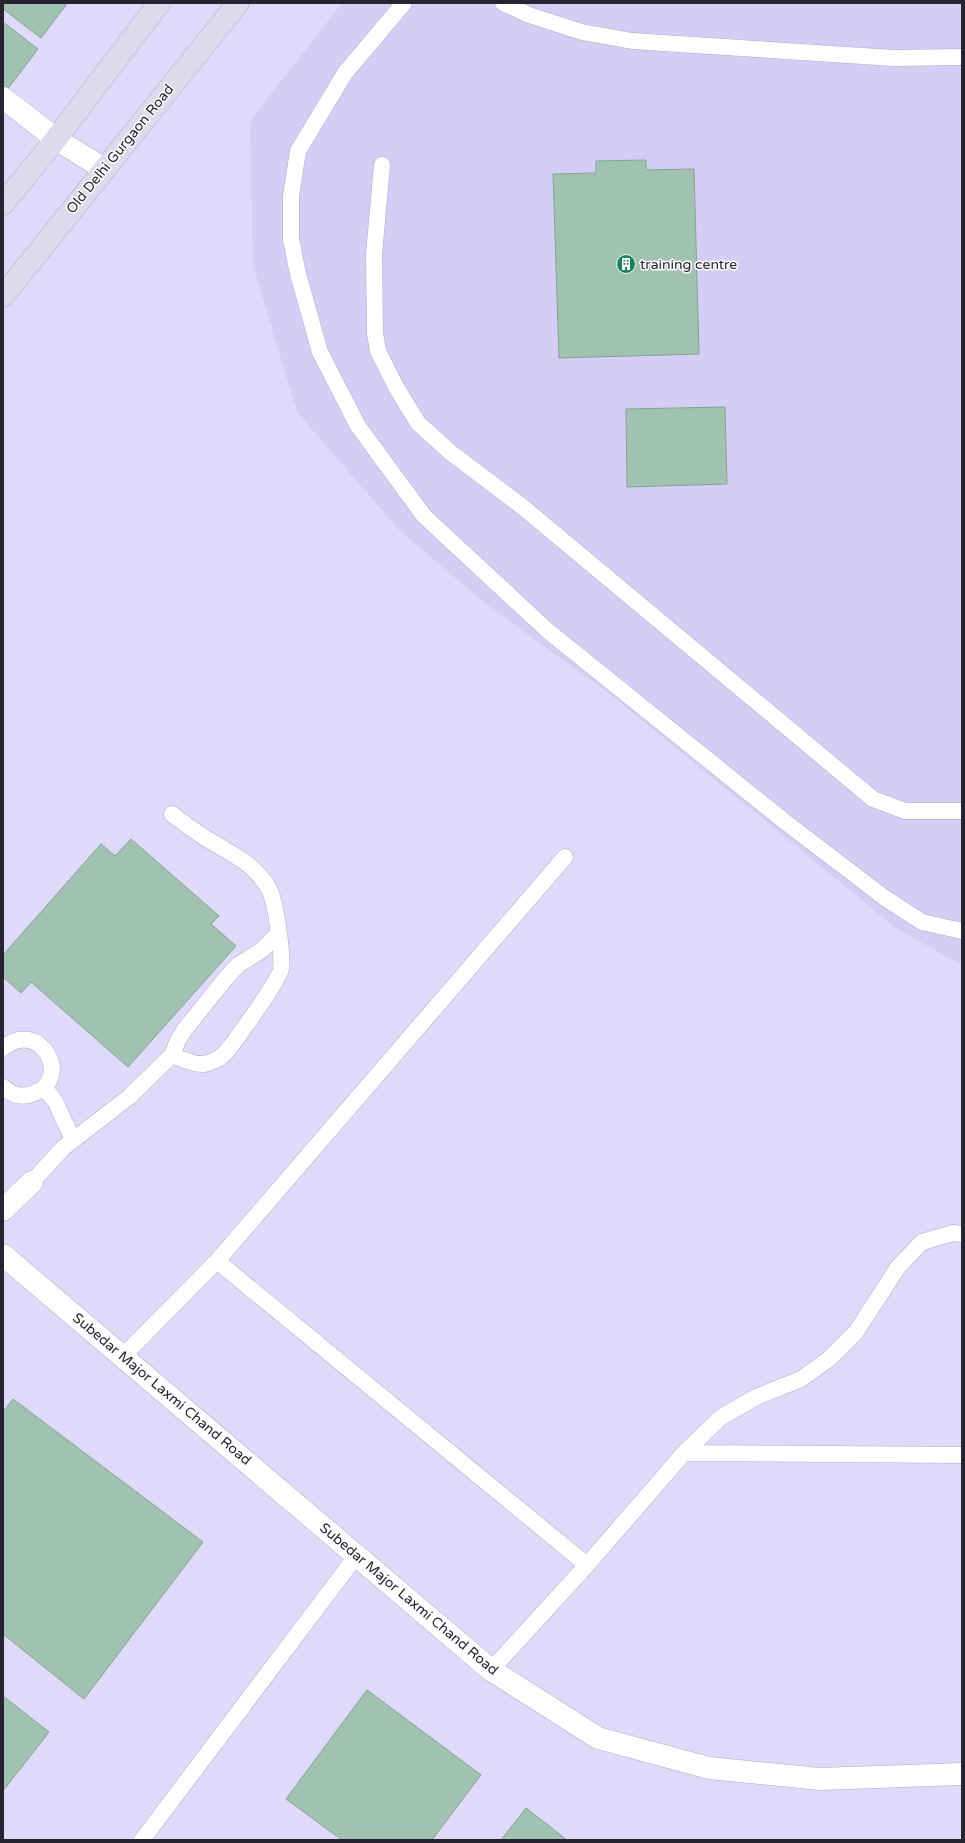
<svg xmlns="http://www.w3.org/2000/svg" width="965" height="1843" viewBox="0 0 965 1843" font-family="'Varela Round',sans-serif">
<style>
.built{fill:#d4cef4}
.building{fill:#a1c1b1;stroke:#83a393}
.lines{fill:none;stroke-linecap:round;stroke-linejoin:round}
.lane-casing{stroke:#afaac7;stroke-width:17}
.street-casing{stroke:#afaac7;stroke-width:23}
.secondary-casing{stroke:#afaac7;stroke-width:23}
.lane{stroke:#fff;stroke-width:16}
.street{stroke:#fff;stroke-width:22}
.secondary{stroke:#dddaee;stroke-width:22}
.labels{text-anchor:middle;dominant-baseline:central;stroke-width:3;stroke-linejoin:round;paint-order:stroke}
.street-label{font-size:14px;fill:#262430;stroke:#fff}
.poi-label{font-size:14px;fill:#262430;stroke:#fff;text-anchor:start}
</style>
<rect width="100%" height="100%" fill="#dfdaf9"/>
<path class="built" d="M342,3H962V965L897,929L615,698L486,604L398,529L297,412L253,265L250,128L252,118Z"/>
<path class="building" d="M3,3H64L66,5L41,38L3,9Z
M3,22L38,49L7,90L3,87Z
M646,160V170L694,169L699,354L559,358L553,174L596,173V161Z
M725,407L727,484L627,487L626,409Z
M131,839L219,916L211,924L236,946L128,1067L31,982L21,993L3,977V955L101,844L115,856Z
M13,1399L203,1542L84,1699L3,1634V1412Z
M367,1690L481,1775L432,1840H342L286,1799Z
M3,1696L49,1732L3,1791Z
M526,1808L567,1840H501Z"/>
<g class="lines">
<g class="lane-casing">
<path id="lane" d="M404,3L345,73L298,151L291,196V239L298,274L320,352L358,426L424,516L548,631L784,821L885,898L922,922L962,931
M503,3L529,15L582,32L632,41L894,58L962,57
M382,165L374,254L375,333L378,351L396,387L418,423L450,452L524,508L873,799L905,811H962
M172,814C182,822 193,830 204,837C229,853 254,862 269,889C276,902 283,955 281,969C279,980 235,1042 225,1053C221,1058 211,1063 204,1064C195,1065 181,1059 172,1055
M3,1048C40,1017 75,1080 32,1094C21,1098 11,1094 3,1087
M44,1087L55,1101L73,1140
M32,1182L63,1148L129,1097L172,1055L178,1040L185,1029L226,978L238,965L262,950L279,933
M217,1261L587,1565
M123,1356L217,1261L565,857
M684,1453L962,1455
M491,1670L587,1565L684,1453L720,1418L756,1397L801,1379L829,1359L856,1332L898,1267L922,1242L953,1233L962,1234
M142,1840L357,1555"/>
</g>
<g class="street-casing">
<path id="street" d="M3,98L56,139L104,169
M3,1210L32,1182
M3,1255L491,1670L598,1738L709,1768L820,1779L962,1774"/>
</g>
<g class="secondary-casing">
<path id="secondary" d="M3,204L56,139L159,3
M3,296L238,3"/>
</g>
<use href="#lane" class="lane"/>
<use href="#street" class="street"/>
<use href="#secondary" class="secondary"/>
</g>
<defs>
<g id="building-disc" transform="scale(1)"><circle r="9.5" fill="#1a835f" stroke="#fff"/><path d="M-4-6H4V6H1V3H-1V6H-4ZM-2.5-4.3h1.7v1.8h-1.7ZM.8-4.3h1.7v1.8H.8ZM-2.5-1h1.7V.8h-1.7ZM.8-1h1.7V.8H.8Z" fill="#fff"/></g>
</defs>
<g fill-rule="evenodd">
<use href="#building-disc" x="626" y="264"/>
</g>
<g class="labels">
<g class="street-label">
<text transform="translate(120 149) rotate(-51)">Old Delhi Gurgaon Road</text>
<text transform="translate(162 1389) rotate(40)">Subedar Major Laxmi Chand Road</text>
<text transform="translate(409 1599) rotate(40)">Subedar Major Laxmi Chand Road</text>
</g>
<g class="poi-label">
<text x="640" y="264">training centre</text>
</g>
</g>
<rect width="965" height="1843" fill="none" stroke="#262430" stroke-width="8"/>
</svg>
